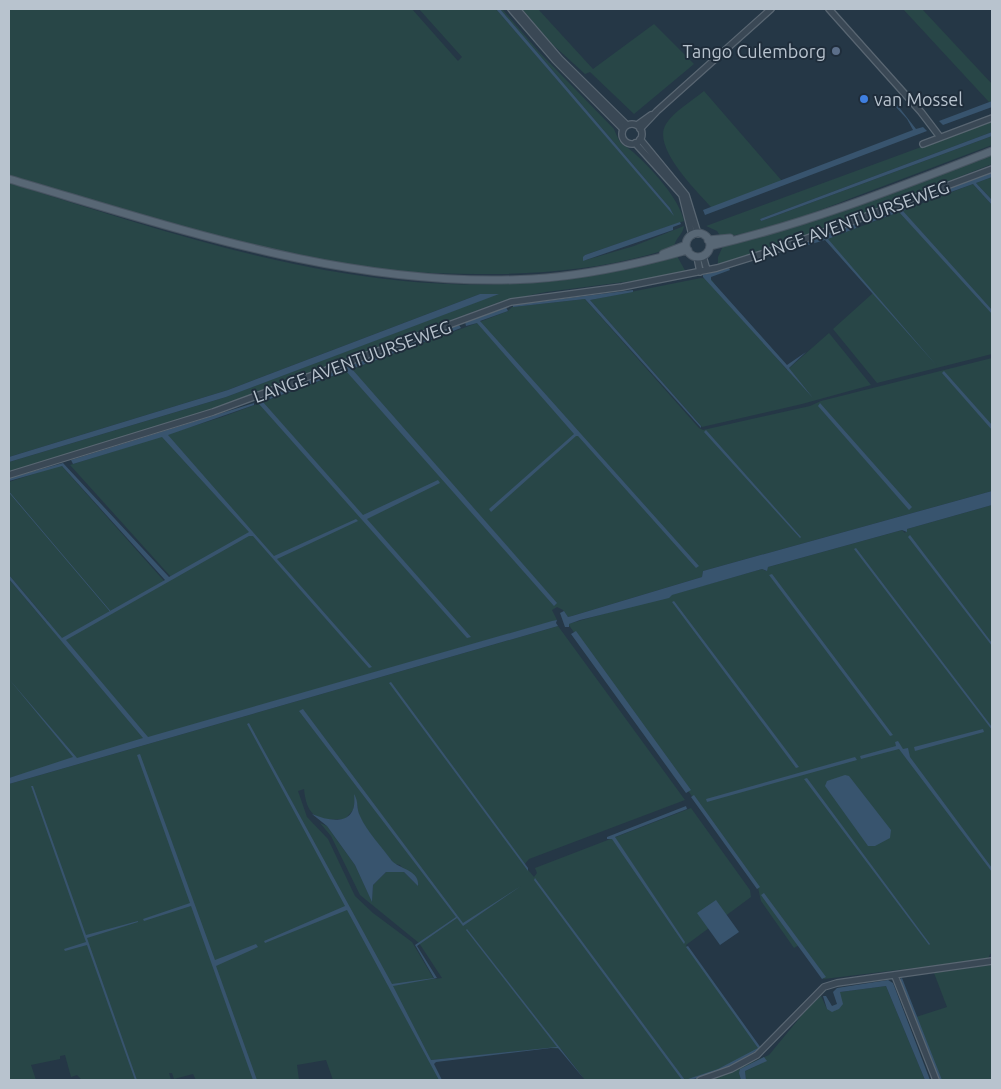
<svg xmlns="http://www.w3.org/2000/svg" width="1001" height="1089" viewBox="0 0 1001 1089" font-family="Ubuntu,sans-serif">
<style>
.green{fill:#284647;fill-rule:evenodd}
.water{fill:#38546e}
.lines{fill:none;stroke-linecap:round;stroke-linejoin:round}
.stream{stroke:#38546e;stroke-width:1}
.minor-casing{stroke:#596672;stroke-width:8}
.major-casing{stroke:#475461;stroke-width:9}
.minor{stroke:#3a4855;stroke-width:5.5}
.major{stroke:#586775;stroke-width:7}
.service-dot{fill:#5c6f8a;stroke:#1f2d3b;stroke-width:2}
.shop-dot{fill:#3f7fe0;stroke:#1f2d3b;stroke-width:2}
.labels{text-anchor:middle;dominant-baseline:central;stroke-width:4;stroke-linejoin:round;paint-order:stroke}
.poi-label{font-size:18px;fill:#b8c3ce;stroke:#1f2d3b;text-anchor:end}
.street-label{font-size:18px;fill:#b8c3ce;stroke:#1f2d3b}
</style>
<rect width="100%" height="100%" fill="#253746"/>
<path class="green" d="M9,9H412L458,61L462,57L419,9H496L673,214L670,208L500,9H502L539,52L614,129C622,149 621,141 633,152C651,168 679,198 684,221L585,255L583,259L586,260L634,246L684,226C683,235 675,238 674,247C616,267 556,273 495,274C445,274 394,273 344,265C230,248 119,207 9,175Z
M522,9H538L593,69L654,24L694,64L634,114L590,72L585,74L551,43Z
M903,9H922L992,84V101L989,102Z
M704,91L782,181L712,208C698,192 651,147 666,124C674,111 692,101 704,91Z
M992,121V132L760,219L761,221L992,136V145C944,163 897,181 849,199C808,215 765,232 721,237L717,231L706,226Z
M992,155V164L781,247L718,265V257L723,246C815,222 903,189 992,155Z
M992,177V200L976,183Z
M9,183C170,233 334,291 505,284C562,281 620,266 677,256L687,274L546,292L502,301L209,410L9,472V462L226,397L497,294H480L228,390L9,457Z
M973,184L992,205V354L877,383L833,329L873,293L825,240Z
M701,278L711,279L725,298L787,370L829,333L871,385L802,404L702,427L590,300Z
M585,299L699,428L703,430L810,406L821,401L992,358V491L703,571L702,577L572,616L568,617L563,610L557,607L552,610L557,620L9,778V579L46,623L48,621L9,575V482L61,465L165,582L171,577L70,465L222,417L469,326L508,311L512,307Z
M992,505V953L990,954L988,959L824,979L799,945L794,948L761,901L758,888L568,624L762,569L766,571L768,567L902,530L905,533L907,529Z
M558,626L685,800L529,859L524,865L534,877L537,873L535,868L691,808L750,890L751,897L686,945L759,1048L732,1065L690,1080H585L561,1049L550,1048L431,1060L439,1080H333L326,1060L297,1065L299,1080H303H196L193,1074L174,1079L172,1073H169L171,1080H82L77,1075L71,1077L65,1055L60,1056V1059L31,1065L36,1080H9V784ZM304,789C307,818 318,821 345,819L353,810L355,801C359,806 357,809 359,815C365,830 384,850 394,864L400,865L418,886L404,872H386L373,885L372,901L355,865L327,826L320,823L331,836L360,895L419,943L442,978L434,979L412,942L373,913L355,896L328,839L307,817L298,791Z
M992,965V1080H941L916,1017L947,1007L934,973Z
M886,986L925,1080H746L745,1071L767,1062L739,1073L741,1080H711L769,1055L807,1009L821,996L827,1009H839L840,992Z"/>
<path class="water" d="M496,9H500L670,208L674,216Z
M992,101V107L943,125L939,121Z
M895,102L916,129L923,127L927,131L705,215L703,210L913,130L907,119L893,104Z
M992,132V136L761,221L760,219Z
M992,172V177L976,183L992,200V205L973,184L926,201L924,198Z
M920,200L921,203L903,211L992,310V314L899,212L866,224L865,221Z
M680,222L681,224L673,227V230L583,261V257L585,255Z
M858,223L859,227L828,239L937,366L825,240L788,251L787,249Z
M729,268L730,270L711,277V280L787,365L806,352L789,368L813,398L703,277V275Z
M633,290V292L590,300L701,426V428L585,299L513,307V305Z
M480,294H499L226,397L9,462V457L228,390Z
M506,307L508,311L480,321L699,566L696,568L578,436H576L491,512L489,509L574,434L477,323L466,326L465,322Z
M459,325L461,328L352,369L557,603L554,606L346,371L270,399L269,396Z
M944,371L992,425V430L942,373Z
M262,398L263,402L363,515L438,480L440,483L367,519L471,637L467,638L259,404V399Z
M254,403V405L168,435L274,556L356,519L358,521L277,559L372,667L369,668L253,536H249L66,640L148,737L552,621L557,620L556,623L558,626L9,784V778L73,757L9,679L77,758L143,738L9,579V575L62,638L165,580L62,466L9,481V478L63,463L169,577L249,532L162,437L73,464L71,460Z
M820,403L912,507L909,510L818,406Z
M706,430L801,537L800,538L704,432Z
M992,491V505L907,529V532L902,530L768,567L767,571L762,569L672,595L669,598L580,620L569,624V627H565L560,613L564,611L568,617L572,616L702,577L703,571Z
M910,535L992,643V646L908,537Z
M856,548L992,727V730L854,549Z
M772,574L893,735L890,736L769,575Z
M674,601L799,767L796,768L672,602Z
M576,631L691,790L686,793L571,634Z
M391,682L528,868V871L389,683Z
M303,709L463,923L521,886L463,926L457,918L417,946L437,978L393,986L431,1060L557,1047L466,930L467,929L585,1080L558,1048H551L436,1062L434,1064L442,1080H439L347,910L265,943L264,941L345,906L247,724L249,723L392,984L434,978L415,945L456,917L299,711Z
M983,729L984,732L915,751L914,747Z
M898,741L903,749L908,748L910,757L992,868V872L899,749L861,759L860,756L896,746L895,742Z
M140,754L215,960L256,944L258,947L216,966L257,1080H253L191,906L144,921L143,919L190,903L137,755Z
M855,757L857,760L707,802L706,799Z
M845,775L849,776L891,830L890,838L875,846H868L825,786L827,781Z
M807,778L930,944L929,945L804,779Z
M31,786H33L86,935L138,921V922L87,938L137,1080H135L87,945L65,951L64,949L86,942Z
M354,794C359,802 356,808 360,816C367,832 382,847 392,861C399,869 420,870 418,886L404,872H386L373,885L372,902L355,865L327,826L312,814C333,823 358,825 354,794Z
M694,795L760,887L757,889L691,797Z
M686,806L687,809L615,837L685,942L684,944L612,839H607V837Z
M535,878L685,1080L718,1069L758,1048L686,947L688,946L761,1048C738,1062 709,1080 682,1080L534,880Z
M764,893L826,977L822,979L761,895Z
M716,900L739,932L720,945L697,913Z
M902,978L942,1080H939L900,979Z
M888,980L893,983L930,1080H925L886,986L840,992L843,1004L839,1009L832,1012L827,1009L823,996H826L832,1006L837,1004L833,992L837,988Z
M764,1057L767,1061L745,1071L746,1080H741L739,1073L740,1069Z"/>
<g class="lines">
<path class="stream" d="M9,492L110,611"/>
<g class="minor-casing">
<path id="minor" d="M511,9L555,60L623,129
M517,9L560,59L627,125
M829,9L921,112L940,137
M622 134a10 10 0 1 1 20 0a10 10 0 1 1-20 0Z
M637,125L651,115
M640,129L657,111L771,9
M640,139L686,195L698,234
M635,143L682,195L692,235
M923,144L992,118
M703,256L707,270
M697,257L700,272
M9,475L213,412L511,302L622,287L717,268L781,248L992,169
M895,976L936,1080
M700,1080L731,1069L757,1055L824,987L837,983L992,961"/>
</g>
<g class="major-casing">
<path id="major" d="M9,179C180,229 351,289 532,279C583,276 638,264 688,250
M686 245a12 12 0 1 1 24 0a12 12 0 1 1-24 0Z
M708,240L730,238
M710,246C807,224 899,187 992,151
M663,254L686,245"/>
</g>
<use href="#minor" class="minor"/>
<use href="#major" class="major"/>
</g>
<circle class="service-dot" cx="836" cy="51" r="5"/>
<circle class="shop-dot" cx="864" cy="99" r="5"/>
<g class="labels">
<g class="poi-label">
<text x="826" y="51">Tango Culemborg</text>
<text x="874" y="99" text-anchor="start">van Mossel</text>
</g>
<g class="street-label">
<text transform="translate(850 221) rotate(-20)">LANGE AVENTUURSEWEG</text>
<text transform="translate(352 361) rotate(-20)">LANGE AVENTUURSEWEG</text>
</g>
</g>
<rect width="1001" height="1089" fill="none" stroke="#b8c3ce" stroke-width="20"/>
</svg>
